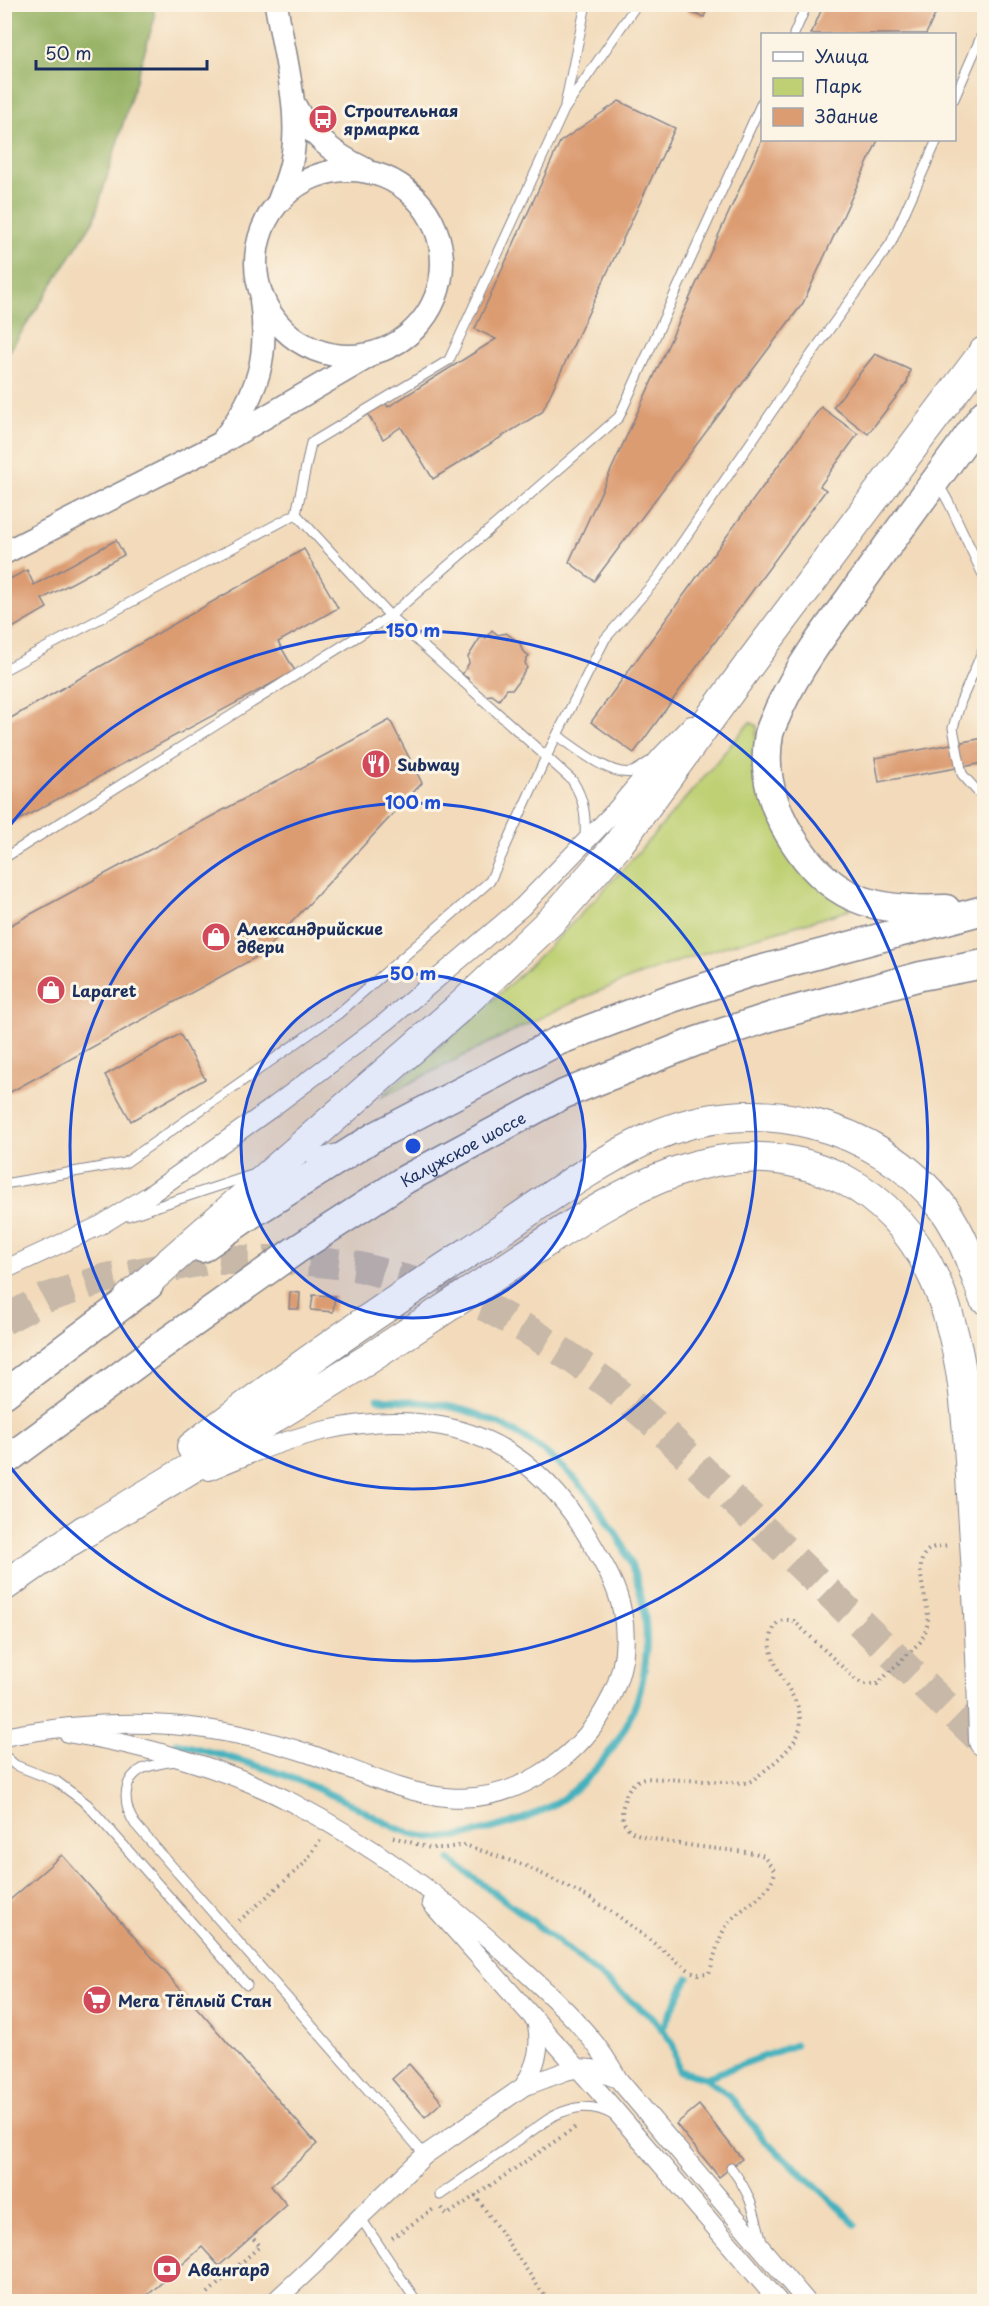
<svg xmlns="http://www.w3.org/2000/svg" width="989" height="2306" viewBox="0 0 989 2306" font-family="'Playpen Sans',sans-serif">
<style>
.green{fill:#bed073;stroke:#6c8068;stroke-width:1.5}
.forest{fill:#96b265;stroke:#587062;stroke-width:1.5}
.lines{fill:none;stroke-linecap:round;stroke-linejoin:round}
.stream{stroke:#42b1bd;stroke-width:7}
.building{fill:#dc9c72}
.trunk-tunnel{stroke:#c7b8a8;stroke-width:30;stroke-dasharray:30 15;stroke-linecap:butt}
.service-casing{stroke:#86848c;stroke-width:11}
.minor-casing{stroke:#86848c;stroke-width:20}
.tertiary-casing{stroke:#86848c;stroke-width:25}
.primary-casing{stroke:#86848c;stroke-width:31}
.trunk-casing{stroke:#86848c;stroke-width:32}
.path{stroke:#86848c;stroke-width:4;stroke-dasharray:1.5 4.5;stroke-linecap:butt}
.service{stroke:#fff;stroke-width:9}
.minor{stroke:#fff;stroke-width:18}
.tertiary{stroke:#fff;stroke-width:22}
.primary{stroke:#fff;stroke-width:28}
.trunk{stroke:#fff;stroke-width:30}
.ring{fill:none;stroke:#1d4ed8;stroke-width:3}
.labels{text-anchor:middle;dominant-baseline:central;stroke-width:6;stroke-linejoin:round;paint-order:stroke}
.poi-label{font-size:16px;font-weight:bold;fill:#1b2f5e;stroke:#fcf5e5;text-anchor:start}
.street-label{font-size:16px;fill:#1b2f5e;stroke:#fcf5e5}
.centre{fill:#1d4ed8;stroke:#fcf5e5;stroke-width:3}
.ring-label{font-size:18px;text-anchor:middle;font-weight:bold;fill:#1d4ed8;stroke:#fcf5e5;stroke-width:6;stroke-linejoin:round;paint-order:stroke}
</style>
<rect width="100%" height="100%" fill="#fcf5e5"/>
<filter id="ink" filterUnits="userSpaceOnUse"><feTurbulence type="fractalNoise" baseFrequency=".0167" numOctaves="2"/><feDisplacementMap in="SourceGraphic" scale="12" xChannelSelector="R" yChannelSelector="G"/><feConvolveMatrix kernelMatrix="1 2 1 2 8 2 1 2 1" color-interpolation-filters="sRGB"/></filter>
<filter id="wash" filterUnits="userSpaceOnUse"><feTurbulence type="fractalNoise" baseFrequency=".008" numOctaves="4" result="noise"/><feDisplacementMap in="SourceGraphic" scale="24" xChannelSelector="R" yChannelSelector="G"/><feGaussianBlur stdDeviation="1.35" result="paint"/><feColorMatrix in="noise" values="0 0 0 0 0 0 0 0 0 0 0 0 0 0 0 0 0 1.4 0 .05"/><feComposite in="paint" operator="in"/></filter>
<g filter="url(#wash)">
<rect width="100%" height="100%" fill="#f2daba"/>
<path class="green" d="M750,722L757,726L754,766L850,910C773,933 694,953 619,983C537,1016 459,1059 380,1098C423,1060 468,1024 510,984C597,903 674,813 750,722Z"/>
<path class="forest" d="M5,4L152,5L155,17L94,220L5,358Z"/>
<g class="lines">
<path class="stream" d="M176,1743C218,1754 260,1765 300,1781C317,1788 334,1796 351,1804C379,1819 405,1837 439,1838C462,1838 485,1830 507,1824C550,1812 578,1792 605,1758C702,1636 615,1472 486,1418C452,1403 414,1402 378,1399
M450,1860L526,1916L654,2019L672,2042L679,2071L705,2078L730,2096L766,2142L824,2193L855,2224
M663,2028L688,1978
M705,2078L795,2045"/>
</g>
<g id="blocks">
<path class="building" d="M689,4H709L704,17L686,11Z
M824,4H940L926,34H811Z
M619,101L675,128L542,412L433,479L401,427L383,439L367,413L385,402L388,407L496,339L475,329L560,142Z
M762,140H878L803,303L594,581L569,562Z
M875,354L910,370L907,383L868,434L833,407Z
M821,407L858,434L820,486L826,490L634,753L591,722Z
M116,540L124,555L42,599L47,608L4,633V582L27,570L34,585Z
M304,549L338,608L278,642L295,671L4,828V722Z
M492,630L498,635L506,633L520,643L522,650L529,656L525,662L527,668L513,689H507L499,700L492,695L484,696L469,686L468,678L462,675L469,663L468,657L480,638H486Z
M390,720L422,783L262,954L5,1095V928Z
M984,738V763L879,782L875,758Z
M180,1034L205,1079L131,1121L105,1075Z
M290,1292L300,1293L299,1309H289Z
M313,1295L335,1296L333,1312L311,1310Z
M62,1855L317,2144L271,2186L287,2205L219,2266L202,2247L141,2301H4V1905Z
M409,2064L442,2102L425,2117L392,2079Z
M699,2105L742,2159L719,2177L676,2124Z"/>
</g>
</g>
<g filter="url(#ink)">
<use href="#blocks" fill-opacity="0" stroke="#86848c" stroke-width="1.5"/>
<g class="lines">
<path class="trunk-tunnel" d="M4,1320L46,1298L107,1278L210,1260H301L360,1267L433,1287L486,1307L531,1332L570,1357L612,1387L656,1425L984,1743"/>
<g class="service-casing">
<path id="service" d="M794,34L807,4
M954,99L984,30
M565,105L586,4
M939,485L949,503L984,577
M296,514L390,616L572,780C585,800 586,817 585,841
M984,648L961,701L953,728L962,774L977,791L984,795
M4,670L296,514L311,443L449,360L564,110L637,4
M557,735C574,747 611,777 632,772C638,770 644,765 649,762
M4,858L390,616L619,417L762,102
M305,1158L335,1149
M4,1184L125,1163L338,1014L490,881L546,757L605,639L657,579L806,362L891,243L937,140
M128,1216L252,1175
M4,1755L15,1765L56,1781L87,1804L247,1985
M175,1761C165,1763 152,1764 142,1769C120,1781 124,1807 135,1824L425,2155
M731,2168C751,2194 754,2211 762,2242
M440,2195L553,2116C574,2106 592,2103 613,2115
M360,2217L417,2302"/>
</g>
<g class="minor-casing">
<path id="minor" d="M4,1270L101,1225L148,1196L269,1110L387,1021L522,907L615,811L661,756L691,725
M68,1733C140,1744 229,1769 293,1803C375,1846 452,1904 520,1967C556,2000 595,2035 618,2079L807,2302
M4,1737C71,1724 138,1719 206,1729C241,1734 276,1743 310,1754C395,1784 464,1828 550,1768C600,1733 635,1674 622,1611C617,1584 601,1560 588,1537C554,1480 507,1438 441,1426C360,1411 283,1439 209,1471
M431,1903L601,2094L779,2302
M523,2087C537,2065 542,2046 536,2020
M274,2302L317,2262L360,2217L425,2155L523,2087L566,2071L579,2068L592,2069L618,2079"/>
</g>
<g class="tertiary-casing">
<path id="tertiary" d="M276,4C284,55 302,113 291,164C288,177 283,190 278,203
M294,104C310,135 333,154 365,169
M256 263a93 93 0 1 1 186 0a93 93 0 1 1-186 0Z
M225,437C259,392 269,356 261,300
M4,553L221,443L370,356"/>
</g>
<g class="primary-casing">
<g id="primary">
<path d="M946,909C883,912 837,904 799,849C775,815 761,776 769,734C771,726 776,717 779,709C798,668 824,633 850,598C894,536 940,475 984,414"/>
<path d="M202,1248L250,1215L374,1137L558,1041L672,998L752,972L984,910"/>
<path d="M4,1394L149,1285"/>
<path id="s1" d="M4,1462L158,1348L296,1250L406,1179L564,1094L697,1041L773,1016L921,976L984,964"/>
</g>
</g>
<g class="trunk-casing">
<path id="trunk" d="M129,1298L460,1007L553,919L617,846L754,658L984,352
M192,1447C281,1378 374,1314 469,1252C528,1213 587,1167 652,1137C752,1092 877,1121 944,1209C963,1235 974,1269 984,1298
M70,1541C170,1481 271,1420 370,1358C420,1325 470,1292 520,1259C617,1195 724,1120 843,1179C886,1201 916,1237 936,1282C967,1354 968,1433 973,1509C978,1587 982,1664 984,1741
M4,1586L85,1530"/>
</g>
<path class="path" d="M393,1837L430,1848H445L465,1845L526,1866L590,1898L617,1915L690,1971L698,1974L709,1973C715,1958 718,1936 728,1924C744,1903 768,1899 775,1872L764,1856L755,1853C730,1850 649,1843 631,1831C622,1824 621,1815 623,1806C626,1792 630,1783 644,1778L747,1783L753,1780C769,1767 794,1749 800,1729C801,1722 800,1716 799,1710C790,1684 761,1657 774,1628C778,1619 786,1619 794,1621L855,1679L863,1684H877L920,1642C925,1634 928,1626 928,1616C927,1598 911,1560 930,1549C935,1546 943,1546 949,1545
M239,1921L305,1863L320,1840
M475,2195L549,2302
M442,2208L447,2215L576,2127
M392,2238L435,2208
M208,2293L260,2246L252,2237"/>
<use href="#service" class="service"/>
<use href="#minor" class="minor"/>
<use href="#tertiary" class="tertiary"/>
<use href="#primary" class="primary"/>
<use href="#trunk" class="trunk"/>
</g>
</g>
<circle cx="413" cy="1146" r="172" fill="#1d4ed8" fill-opacity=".12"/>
<g class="ring">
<circle cx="413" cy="1146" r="172"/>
<circle cx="413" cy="1146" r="343"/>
<path d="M7 829A515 515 0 1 1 7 1463"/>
</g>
<defs>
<g id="bus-disc" transform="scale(1.5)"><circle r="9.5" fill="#d1495b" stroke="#fcf5e5"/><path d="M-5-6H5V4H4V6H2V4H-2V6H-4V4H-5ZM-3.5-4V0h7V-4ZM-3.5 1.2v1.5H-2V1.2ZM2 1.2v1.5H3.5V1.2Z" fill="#fff"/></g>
<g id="restaurant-disc" transform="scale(1.5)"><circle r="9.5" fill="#d1495b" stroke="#fcf5e5"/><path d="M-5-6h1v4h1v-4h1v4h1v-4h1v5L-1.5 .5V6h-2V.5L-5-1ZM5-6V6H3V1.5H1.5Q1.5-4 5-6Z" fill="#fff"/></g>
<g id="shop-disc" transform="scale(1.5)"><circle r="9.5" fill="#d1495b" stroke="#fcf5e5"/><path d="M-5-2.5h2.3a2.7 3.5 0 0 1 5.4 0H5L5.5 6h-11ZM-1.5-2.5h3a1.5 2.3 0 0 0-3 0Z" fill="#fff"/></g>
<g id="supermarket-disc" transform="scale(1.5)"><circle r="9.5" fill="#d1495b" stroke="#fcf5e5"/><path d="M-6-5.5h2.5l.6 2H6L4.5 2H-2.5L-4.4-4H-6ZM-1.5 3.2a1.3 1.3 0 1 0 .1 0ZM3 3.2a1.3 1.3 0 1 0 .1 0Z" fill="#fff"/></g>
<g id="bank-disc" transform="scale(1.5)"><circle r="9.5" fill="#d1495b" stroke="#fcf5e5"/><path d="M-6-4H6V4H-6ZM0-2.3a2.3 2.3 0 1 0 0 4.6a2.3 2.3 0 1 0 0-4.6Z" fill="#fff"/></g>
</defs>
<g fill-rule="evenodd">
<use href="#bus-disc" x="323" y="119"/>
<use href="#restaurant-disc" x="376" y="764"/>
<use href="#shop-disc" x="216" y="937"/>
<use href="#shop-disc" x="51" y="990"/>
<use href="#supermarket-disc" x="97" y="2000"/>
<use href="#bank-disc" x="167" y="2269"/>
</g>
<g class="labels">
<g class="poi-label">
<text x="344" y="110">Строительная<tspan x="344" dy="18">ярмарка</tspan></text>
<text x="397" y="764">Subway</text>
<text x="237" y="928">Александрийские<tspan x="237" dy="18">двери</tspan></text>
<text x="72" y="990">Laparet</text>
<text x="118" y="2000">Мега Тёплый Cтан</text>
<text x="188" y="2269">Авангард</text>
</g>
<g class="street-label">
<text stroke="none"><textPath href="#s1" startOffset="556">Калужское шоссе</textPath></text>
</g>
</g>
<circle cx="413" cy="1146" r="9" class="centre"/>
<g class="ring-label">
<text x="413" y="637">150 m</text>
<text x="413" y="809">100 m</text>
<text x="413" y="980">50 m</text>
</g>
<rect width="989" height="2306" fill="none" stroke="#fcf5e5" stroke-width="24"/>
<rect x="761" y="33" width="195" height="108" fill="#fcf5e5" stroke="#a2a6af" stroke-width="1.5"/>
<rect x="773" y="52" width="30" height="9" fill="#ffffff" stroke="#a2a6af" stroke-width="1.5"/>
<text x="815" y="63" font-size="18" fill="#1b2f5e">Улица</text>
<rect x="773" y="78" width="30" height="18" fill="#bed073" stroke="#a2a6af" stroke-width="1.5"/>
<text x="815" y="93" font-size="18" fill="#1b2f5e">Парк</text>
<rect x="773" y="108" width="30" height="18" fill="#dc9c72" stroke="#a2a6af" stroke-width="1.5"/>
<text x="815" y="123" font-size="18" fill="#1b2f5e">Здание</text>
<path d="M36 60v9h171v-9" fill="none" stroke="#1b2f5e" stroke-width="3"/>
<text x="45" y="60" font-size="18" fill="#1b2f5e" stroke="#fcf5e5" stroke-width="4.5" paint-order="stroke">50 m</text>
</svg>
